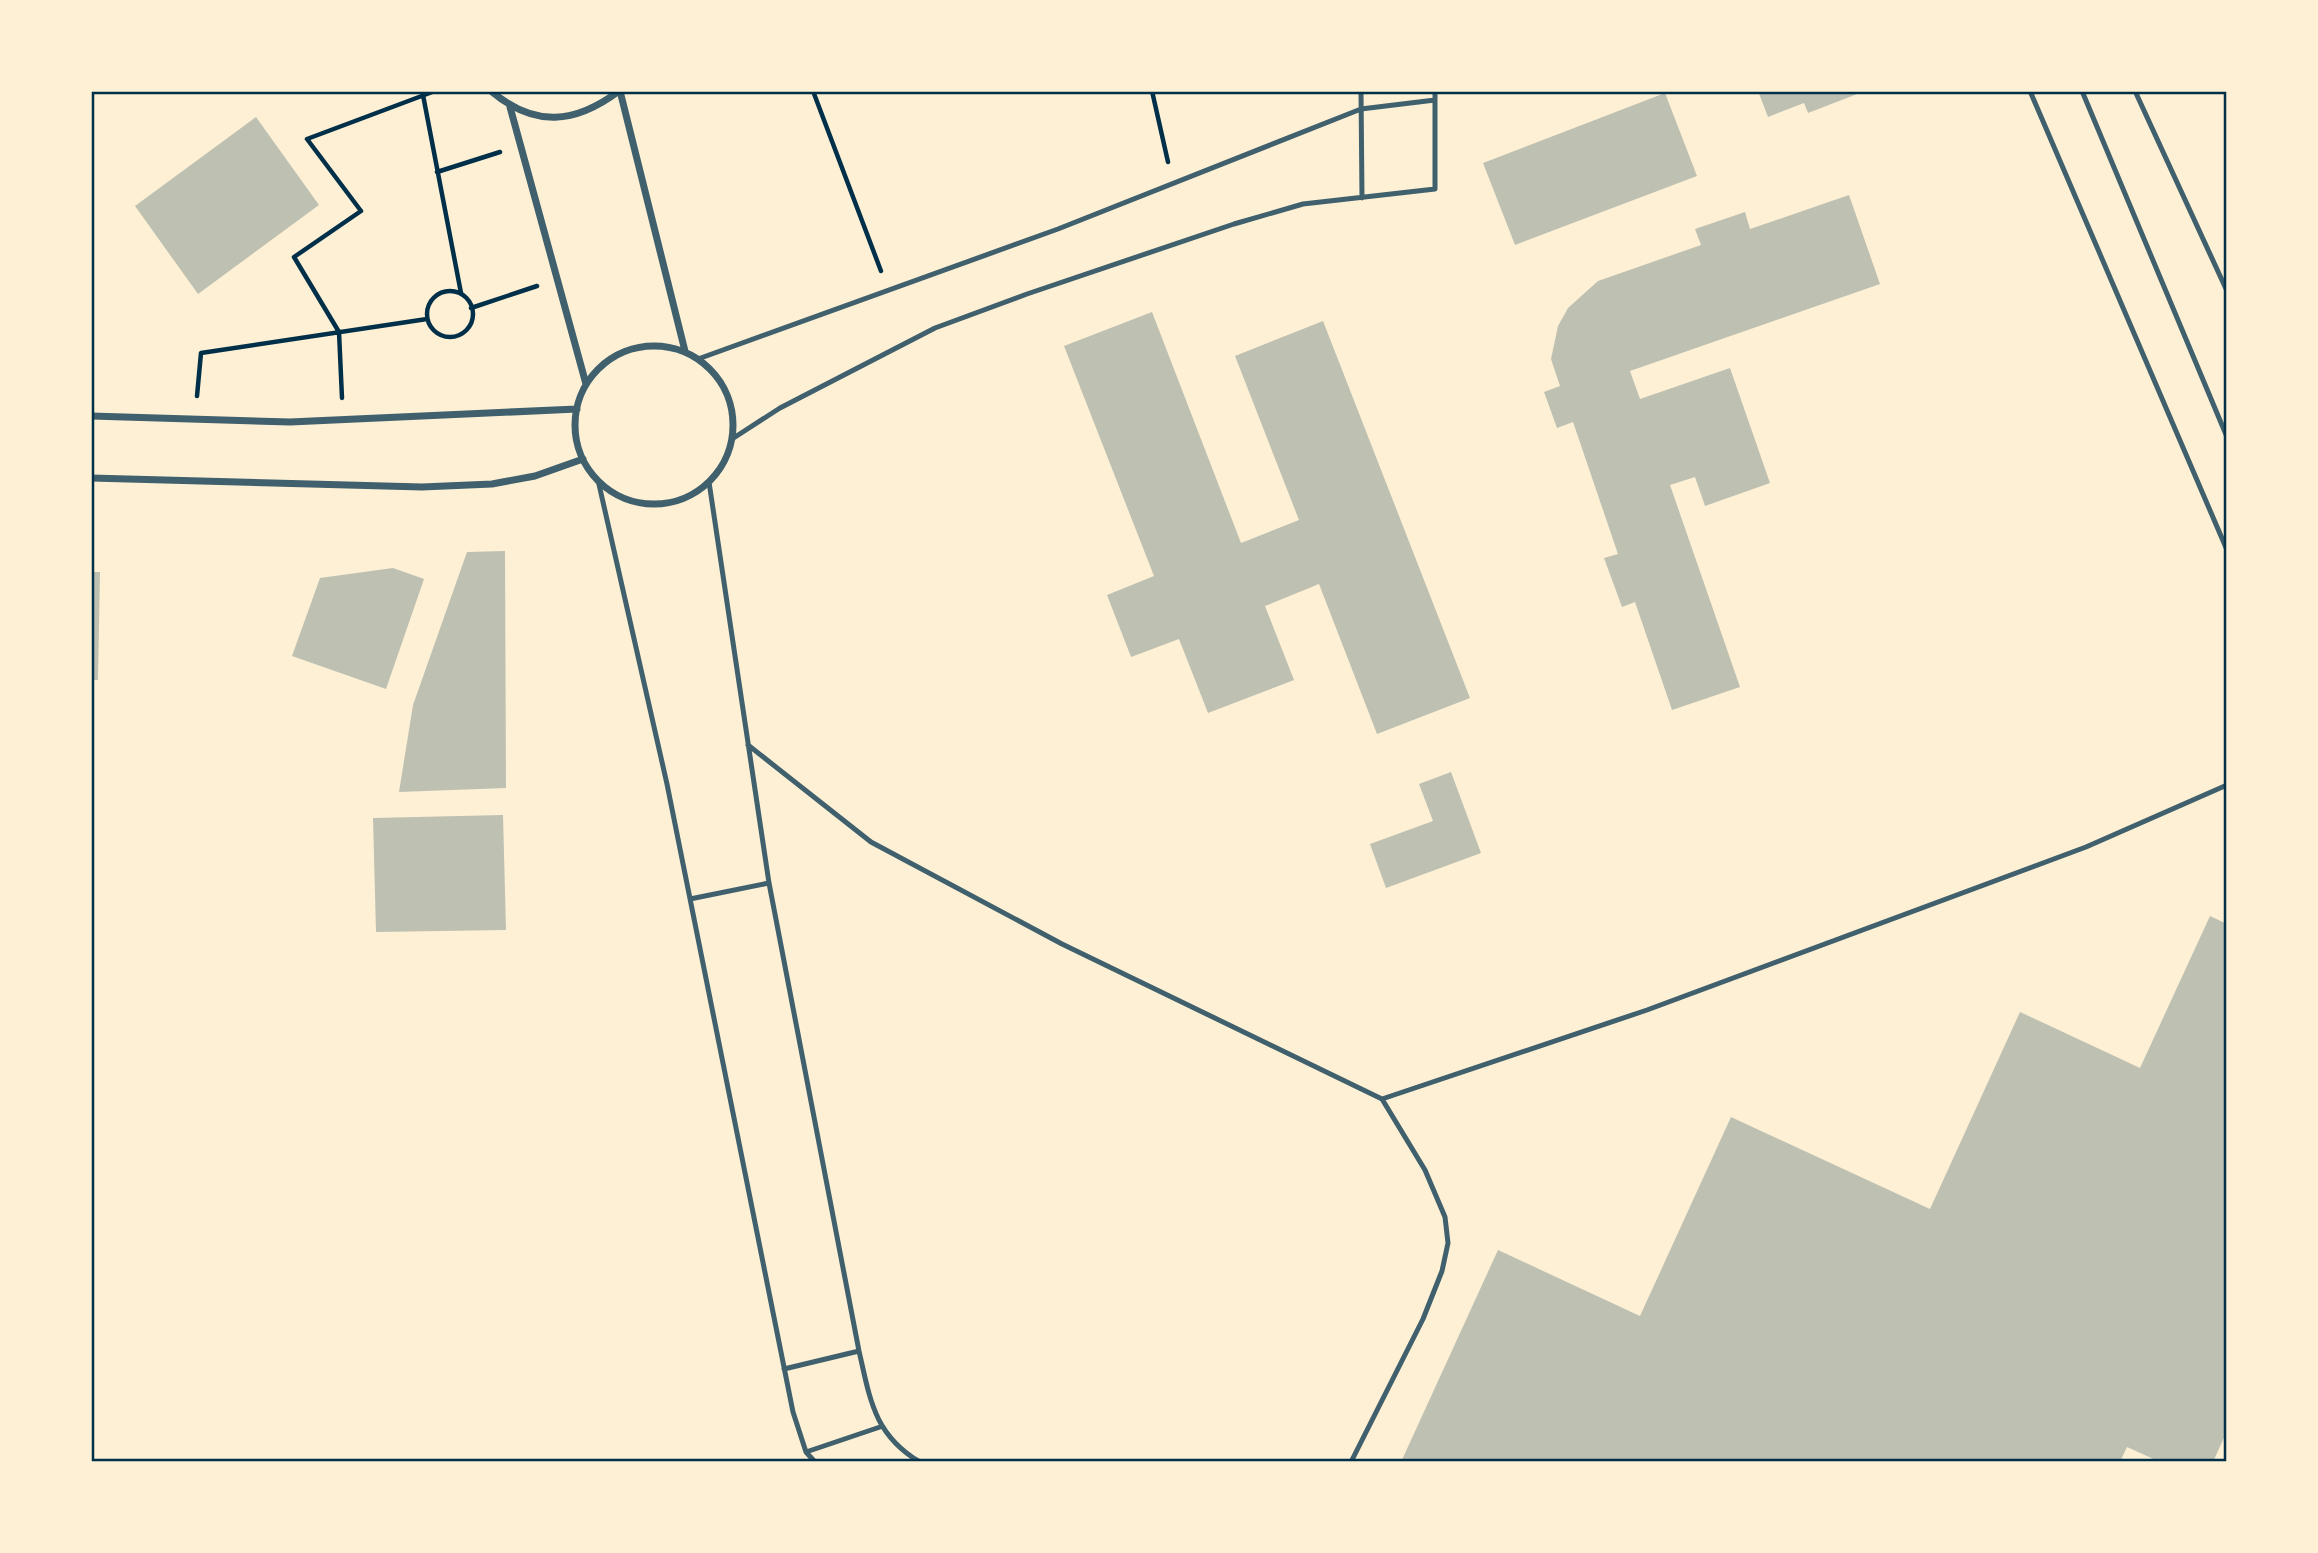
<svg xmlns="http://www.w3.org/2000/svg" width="2318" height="1553" viewBox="0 0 2318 1553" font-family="Roboto,sans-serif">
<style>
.building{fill:#bec0b2}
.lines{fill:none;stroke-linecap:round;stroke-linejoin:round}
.path{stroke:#003049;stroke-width:4.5}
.service{stroke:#3f606c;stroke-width:5}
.minor{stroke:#3f606c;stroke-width:7}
.neatline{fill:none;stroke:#003049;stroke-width:2.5}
</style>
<rect width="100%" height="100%" fill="#fdf0d5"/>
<path class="building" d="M1758,91H1865L1808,113L1804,103L1768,117Z
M1665,93L1697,176L1515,245L1483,163Z
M256,117L319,205L198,294L135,206Z
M1849,195L1880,284L1630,371L1640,399L1730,368L1770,483L1705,506L1695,477L1670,485L1740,687L1672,710L1635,602L1622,607L1604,558L1618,554L1573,422L1557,428L1544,392L1560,386L1551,359L1558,326L1568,308L1598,281L1701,245L1695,229L1745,212L1750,229Z
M1152,312L1241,543L1299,520L1235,356L1323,321L1470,698L1377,734L1319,584L1265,606L1294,680L1208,713L1179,639L1131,657L1107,595L1154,576L1064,346Z
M505,551L506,788L399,792L413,705L467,552Z
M393,568L424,579L386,689L292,656L320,578Z
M91,572H100L98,680H91Z
M1451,772L1481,853L1386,888L1370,844L1433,821L1419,784Z
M503,815L506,930L376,932L373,818Z
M2210,916L2227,924V1431L2213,1462H2160L2127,1447L2120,1462H1401L1498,1250L1640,1316L1731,1117L1930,1209L2020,1012L2140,1068Z"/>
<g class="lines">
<path class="path" d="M813,91L881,271
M1152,91L1168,162
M423,95L461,293
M437,172L500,152
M427 314a23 23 0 1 1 46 0a23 23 0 1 1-46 0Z
M471,308L537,286
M197,396L201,353L427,319
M342,398L339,332L294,257L361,211L307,139L435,91"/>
<path class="service" d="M1361,91L1362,198
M2030,91L2227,550
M2082,91L2227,437
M2135,91L2227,291
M698,359L1058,229L1361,109L1435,100
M732,439L780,408L935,328L1027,294L1234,224L1303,204L1435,189V91
M598,480L667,784L793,1412L806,1452L815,1462
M709,482L769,883L859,1351C870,1399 874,1435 920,1462
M748,745L871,842L1062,944L1382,1099L1425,1170L1445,1217L1448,1243L1442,1271L1423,1319L1351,1462
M690,899L769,883
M1382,1099L1647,1010L2086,847L2227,785
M784,1369L859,1351
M806,1452L880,1427"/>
<path class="minor" d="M491,91C535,128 575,124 619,91
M620,91L685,351
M510,107L586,384
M575 425a79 79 0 1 1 158 0a79 79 0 1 1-158 0Z
M91,416L290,422L577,409
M91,478L422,487L492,484L535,476L583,459"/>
</g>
<rect width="2318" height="1553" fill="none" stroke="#fdf0d5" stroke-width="186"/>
<rect x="93" y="93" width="2132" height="1367" class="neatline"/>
</svg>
